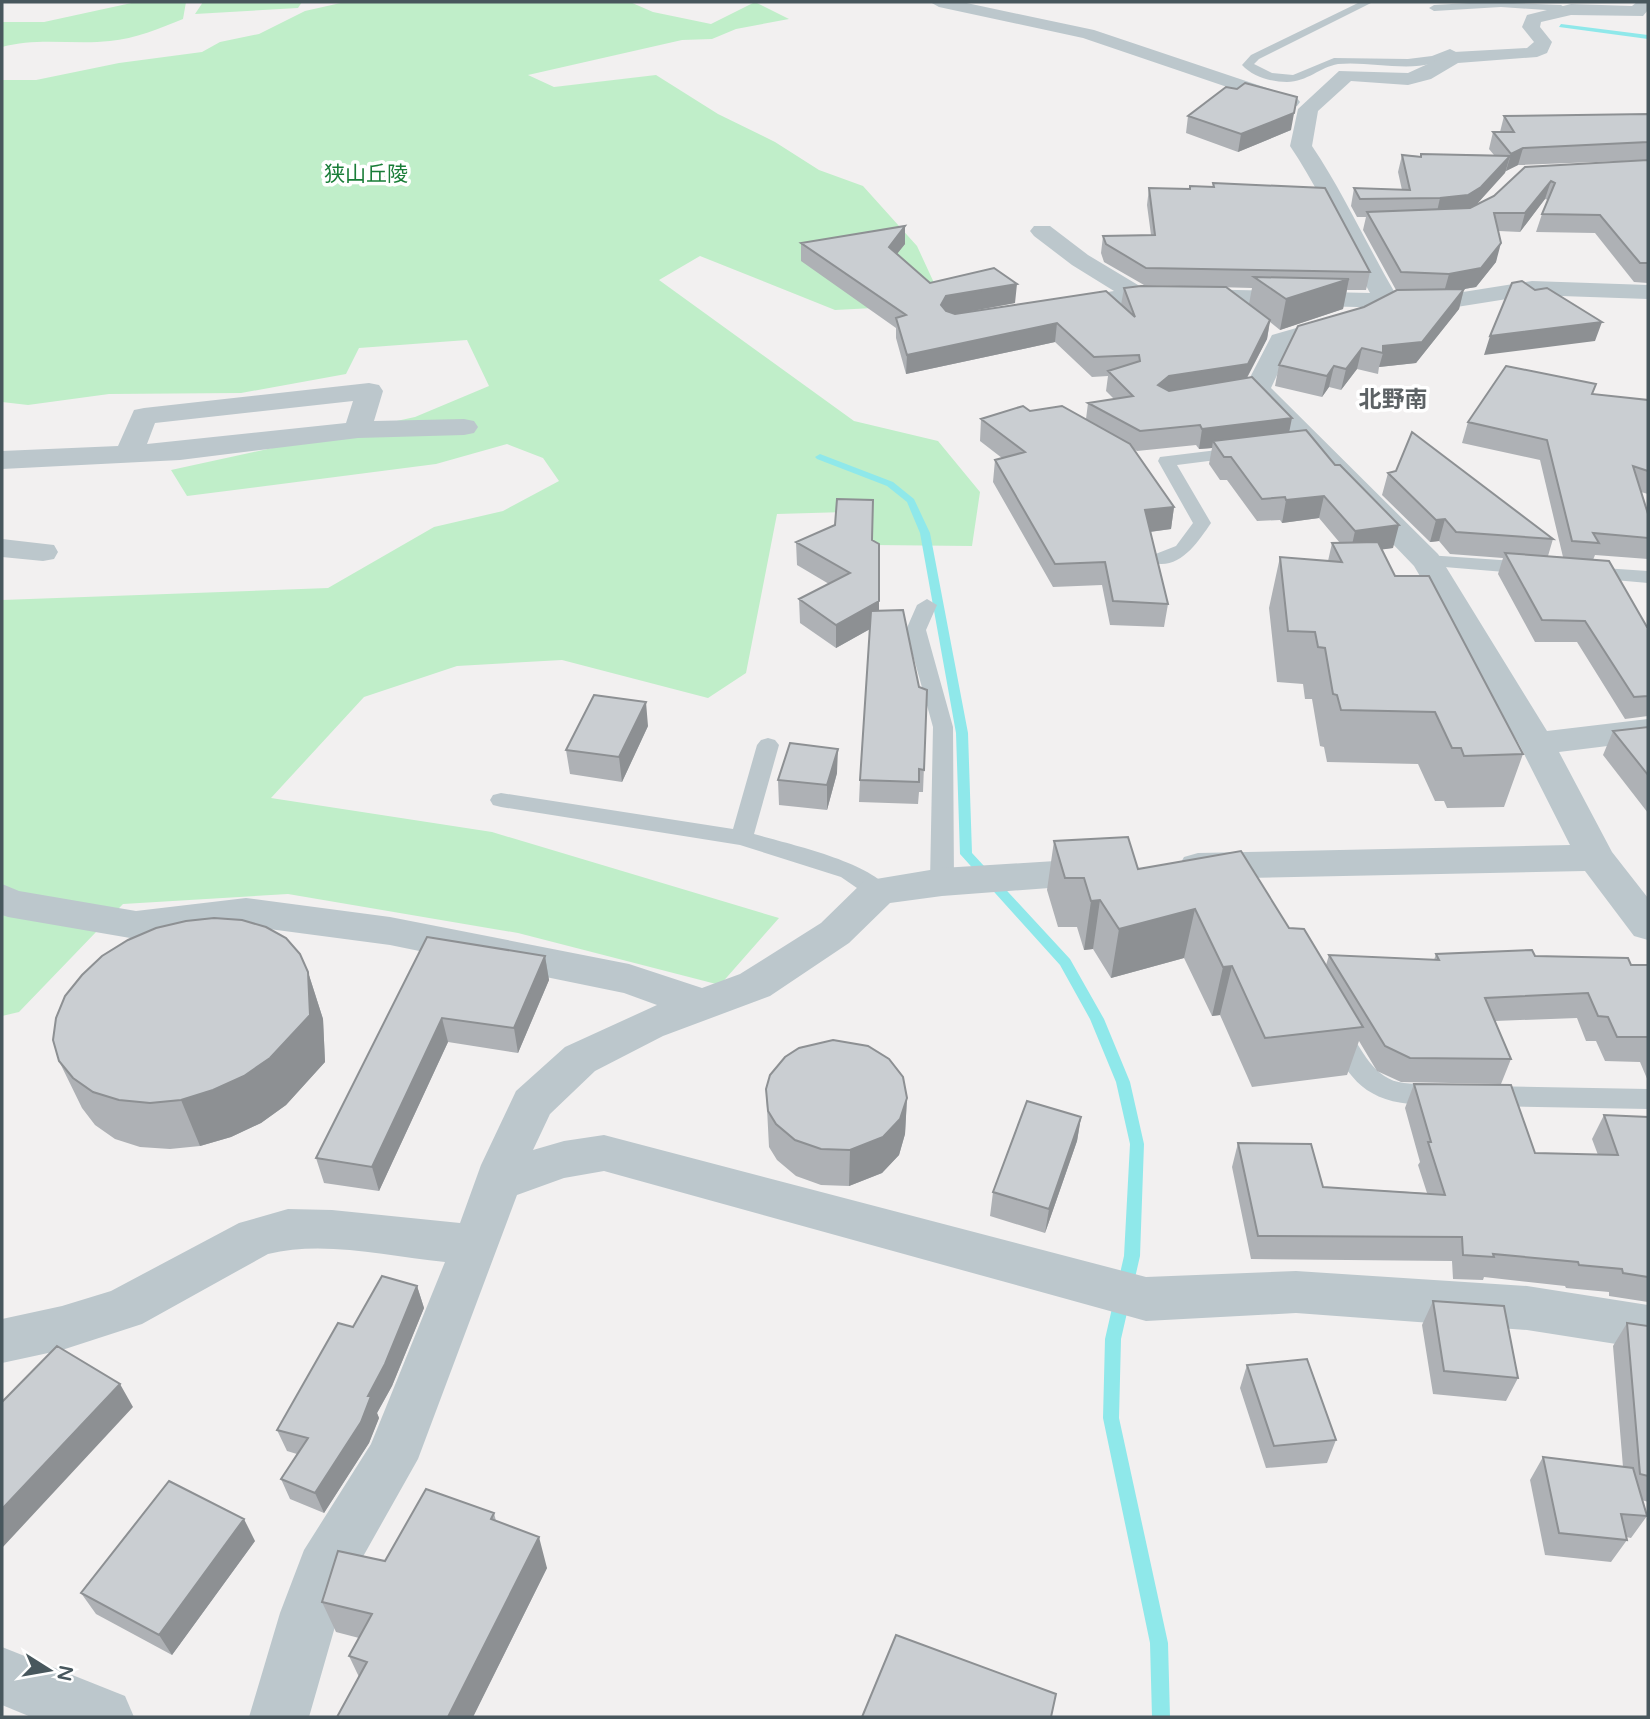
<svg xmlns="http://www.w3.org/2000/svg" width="1650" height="1719" viewBox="0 0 1650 1719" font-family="'Varela Round','Noto Sans JP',sans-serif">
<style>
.green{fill:#c0eec9}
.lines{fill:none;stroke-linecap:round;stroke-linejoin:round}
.stream{fill:#8fe8ea;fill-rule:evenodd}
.service{fill:#bcc7cc;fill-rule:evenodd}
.minor{fill:#bcc7cc;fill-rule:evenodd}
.tertiary{fill:#bcc7cc;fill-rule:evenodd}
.wall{fill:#aeb1b5;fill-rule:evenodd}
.shaded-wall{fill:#8d9093}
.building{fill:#caced2;stroke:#8d9093;stroke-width:2}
.labels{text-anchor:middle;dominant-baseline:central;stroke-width:7;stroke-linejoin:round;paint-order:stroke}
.far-park-label{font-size:21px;fill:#1a7d38;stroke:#fff}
.far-quarter-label{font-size:23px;font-weight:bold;fill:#5d6265;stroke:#fff}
</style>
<rect width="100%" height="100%" fill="#f2f0f0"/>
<path class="green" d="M136,2H186L183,19C160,28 135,39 110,41C74,45 37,37 2,47V22H44Z
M203,2H302L298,8L195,14Z
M345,2H630L653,12L711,24L755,2L789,19L736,29L712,39L682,40L528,75L554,87L656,75L718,114L775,142L819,170L863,186L917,246L941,298L893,307L835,310L700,256L659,280L854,421L938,441L980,492L972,546L874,545L846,512L777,514L746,673L708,698L562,660L457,666L364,697L271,798L492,832L779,918L720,985L518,933L288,894L123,904L19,1012L2,1016V600L328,588L434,527L503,511L559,481L543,458L507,444L436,464L187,496L171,470L415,417L489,386L467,340L359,348L346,374L241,393L109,394L28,405L2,402V80H36L119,63L202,52L220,42L259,34L305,11Z"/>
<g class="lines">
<path class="stream" d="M1561,24L1648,35V39L1559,27Z
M820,454L893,482L914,499L930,533L968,733L972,853L1070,959L1104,1019L1130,1082L1144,1144L1140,1256L1121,1339L1119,1418L1168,1643L1170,1717H1152L1150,1643L1103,1418L1105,1339L1124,1256L1130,1144L1116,1082L1090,1019L1060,965L960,854L956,733L920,533L907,502L887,486L817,459L815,457Z"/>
<path class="service" d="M1360,2H1373L1259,59L1254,64L1272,73L1293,75L1334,58L1408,59L1432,56L1450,49L1456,52C1424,78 1375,60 1338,64C1320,67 1307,82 1287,82C1271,82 1253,77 1242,65L1251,55Z
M1487,2L1561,5L1566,8L1561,11L1501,7L1434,11L1429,8L1434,5Z
M1242,447L1250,452L1248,456L1177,465L1211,523C1198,542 1180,570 1153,563L1151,559L1153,555L1176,546L1193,523L1158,461L1160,457Z
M1427,555L1529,562L1538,568L1529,574L1420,565L1418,561L1420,557Z
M1588,567L1648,571V583L1581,577L1579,573L1581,569Z
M927,599L937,605L926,630L953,727L954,882L950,888L942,890L934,888L930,882L933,727L906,630L917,605Z
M768,738L775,740L779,745L754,834C788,844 872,862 890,891L886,897L878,899L870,897L841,877L740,845L501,807L493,805L490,800L493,795L501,793L733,829L757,745L761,740Z
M1338,1023L1347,1026C1361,1049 1374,1080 1404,1083C1419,1085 1434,1083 1448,1088L1452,1095L1448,1102C1436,1106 1423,1105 1410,1104C1360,1099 1347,1073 1325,1033L1329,1026Z
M1487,1086L1648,1089V1109L1487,1106L1478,1103L1474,1096L1478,1089Z"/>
<path class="minor" d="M930,2H962L1094,30L1297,98L1300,102L1297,106H1283L1083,38L939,7Z
M1637,2H1648V10L1643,16L1571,15L1541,22L1540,27L1552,42L1547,53L1537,57L1458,63L1431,79L1408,85L1351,81L1318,111L1312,146C1343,192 1367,245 1395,293L1444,295L1532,281L1648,285V299L1532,295L1444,309L1138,302L1061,313L1052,311L1049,306L1052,301L1114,291L1072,265L1034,236L1030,231L1034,226H1050L1088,255L1143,288L1370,293C1343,244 1321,192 1290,146L1298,109L1339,71L1408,73L1454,52L1527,48L1534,42L1522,27L1527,15L1571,4L1632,6Z
M1345,314L1354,317L1358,322L1354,327L1291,345L1271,388L1438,554L1547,731L1648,719V741L1559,752L1612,852L1648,898V940L1634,936L1585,871L1198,879L1184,875L1179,866L1184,857L1198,853L1570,845L1519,744L1414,566L1244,389L1272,335Z
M369,383L379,385L383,391L374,421L464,419L474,421L478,427L474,433L464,435L358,438L180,460L2,469V451L118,446L134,410L144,408ZM353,401L346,423L147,444L155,423Z
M2,539L54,545L58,552L54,559L43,561L2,557Z
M1103,858L1117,862L1122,871L1117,880L1103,884L942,896L890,903L849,943L770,996L663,1036L595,1071L550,1114L533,1150L564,1141L604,1135L1146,1277L1296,1271L1527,1286L1648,1305V1349L1527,1330L1296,1313L1146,1321L604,1171L564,1178L517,1195L418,1459L347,1585L309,1717H249L280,1613L304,1550L371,1444L445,1262C388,1256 323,1240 268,1254L142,1324L62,1350L2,1363V1319L62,1306L111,1291L239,1223L288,1209L332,1210L460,1223L481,1165L516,1091L565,1047L657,1005L624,993L390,945L246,926L136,939L8,917L2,915V884L19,891L136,911L246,898L390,917L629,964L702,988L740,974L821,923L864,881L942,868Z"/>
<path class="tertiary" d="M2,1647L125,1696L134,1717H31L2,1705Z"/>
</g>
<path class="wall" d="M1648,114V283L1634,282L1595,233L1536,232L1542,214L1548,200L1545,199L1520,232L1499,231L1496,262L1476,287L1464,289L1459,309L1416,363L1379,367L1378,374L1357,369L1341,390L1329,387L1322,397L1275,386L1279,365L1364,307L1396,290L1363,230L1366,217H1357L1351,206L1354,188L1402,190L1398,172L1402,155L1420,156L1421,154L1494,155L1489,149L1493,132H1500L1504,116ZM1648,160L1525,167L1494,196L1476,205L1506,171L1518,165Z
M1188,116L1291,130L1238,152L1186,133Z
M1213,183L1370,272L1366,290H1347L1343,309L1280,330L1270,322L1267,339L1247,378L1289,432L1393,548L1382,549L1395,576L1523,754L1504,807L1447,808L1444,801H1435L1418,764L1327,762L1324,747L1320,746L1312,699H1305L1303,684L1277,682L1269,608L1280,557L1328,561L1332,543H1340L1319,518L1282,523L1280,520L1257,521L1227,480H1220L1209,464L1212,448L1199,449L1196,445L1137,451L1134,449L1174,507L1171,529L1150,532L1168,604L1164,627L1110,625L1102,585L1053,587L993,482L995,460L1002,458L980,441L981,419L1030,411L1086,419L1088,403L1114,399L1106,391L1108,376L1092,377L1055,342L906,374L896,338V328L801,261V243L905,244L897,254L930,283L1015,303L955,314L1121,305L1124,288L1249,304L1252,288L1144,285L1104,262L1101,253L1103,236L1151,235L1147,205L1149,188L1189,189L1190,186L1213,187Z
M1592,394L1648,400V494L1641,492L1648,514V559L1595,555L1593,560L1647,627H1648V718V716L1625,719L1577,642H1535L1498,574L1503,558L1450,554L1439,541L1430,542L1382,495L1388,473L1553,539L1548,556L1563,557L1540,460L1462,443L1468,422Z
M872,540L879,611L919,687L927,690L923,792H919L918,804L859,802L860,780L870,629L836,648L800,623L799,599L829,584L797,565L796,542Z
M648,726L622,782L570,774L566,750Z
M1648,727V813L1603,755L1613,731Z
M837,773L827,810L779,805L778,780Z
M1054,841L1138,869L1289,928L1326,965L1329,955L1434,960L1436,954L1535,956L1631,965H1648V1081L1640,1062L1605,1061L1596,1041H1586L1577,1018L1495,1021L1511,1059L1501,1084L1401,1082L1377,1071L1359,1041L1347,1075L1252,1087L1220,1015L1212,1016L1184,958L1111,978L1093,949L1084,950L1077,927H1058L1047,890Z
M427,937L545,956L549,980L518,1053L448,1042L379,1191L324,1183L316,1158Z
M308,972L323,1019L325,1062L286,1105L261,1123L231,1137L200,1146L170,1149L140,1147L115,1139L95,1125L82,1108L59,1061Z
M1414,1084L1535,1153L1598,1155L1592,1139L1604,1115L1648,1117V1302L1609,1296V1292L1566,1288L1565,1286L1484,1277L1483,1280L1453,1279L1452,1261L1251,1259L1232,1167L1238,1143L1323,1187L1427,1193L1418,1165L1420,1162L1405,1108Z
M766,1089L907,1098L905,1134L899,1155L882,1173L849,1186L821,1185L796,1176L777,1160L769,1147Z
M1081,1117L1077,1141L1045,1233L990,1216L993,1192Z
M417,1286L424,1308L392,1386L377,1413L379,1418L369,1443L324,1513L290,1499L281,1479L297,1454L287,1451L277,1430L353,1327Z
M1433,1301L1518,1378L1506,1401L1433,1394L1422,1325Z
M1627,1323L1648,1326V1502L1642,1500L1647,1516L1631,1538L1626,1537L1627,1540L1611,1562L1545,1555L1530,1480L1543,1457L1623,1467L1613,1346Z
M1247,1365L1336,1440L1327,1463L1266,1468L1240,1388Z
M494,1513L496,1521L547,1568L473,1717H337L359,1677L349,1656L359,1638L336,1632L322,1602L385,1561Z
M255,1541L172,1655L96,1614L81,1593Z"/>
<path class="shaded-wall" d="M1297,97L1291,130L1238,152L1241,134Z
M1523,148L1518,165L1506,171L1511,154Z
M1510,156L1505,173L1476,205L1463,212L1436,216L1440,198Z
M1551,181L1545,199L1520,232L1525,213Z
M905,226V244L888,265L889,247Z
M1501,243L1496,262L1476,287L1464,289L1459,309L1416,363L1379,367L1383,353V346L1444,292L1449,274Z
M1349,279L1343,309L1280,330L1286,299Z
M1017,284L1015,303L945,316L941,305L946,296Z
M1270,320L1267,339L1244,383L1166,396L1158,385L1169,376Z
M1602,322L1595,341L1484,355L1490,336Z
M1057,323L1055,342L906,374L907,355Z
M1362,348L1357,369L1341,390L1346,369Z
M1334,366L1329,387L1322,397L1327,376Z
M1292,418L1288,438L1213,441L1212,448L1199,449L1202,429Z
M1324,496L1319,518L1282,523L1286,500Z
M1174,507L1171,529L1141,533L1145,510Z
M1445,519L1439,541L1430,542L1436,520Z
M1399,525L1393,548L1350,554L1355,531Z
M879,601V624L836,648V625Z
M646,702L648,726L622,782L619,757Z
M838,749L837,773L827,810V785Z
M1100,900L1093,949L1084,950L1091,901Z
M1195,909L1184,958L1111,978L1119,929Z
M545,956L549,980L518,1053L514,1028Z
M1232,966L1220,1015L1212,1016L1223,967Z
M308,972L323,1019L325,1062L286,1105L261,1123L231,1137L200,1146L181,1100Z
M442,1018L448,1042L379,1191L372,1167Z
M907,1098L905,1134L899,1155L882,1173L849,1186L850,1150Z
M1081,1117L1077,1141L1045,1233L1049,1209Z
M417,1286L424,1308L392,1386L377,1413L379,1418L369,1443L324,1513L315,1493L368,1396Z
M120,1384L133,1407L2,1548V1509Z
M244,1519L255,1541L172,1655L159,1635Z
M539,1537L547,1568L473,1717H448Z"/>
<path class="building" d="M1245,83L1297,97L1294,113L1241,134L1188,116L1226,87L1237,89Z
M1648,114V142L1523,148L1511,154L1493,132H1514L1504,116Z
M1421,154L1510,156L1481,187L1468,195L1440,198L1360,199L1354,188L1410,190L1402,155L1421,157Z
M1648,160V263H1640L1600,215L1542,214L1555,183L1551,181L1525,213H1494L1501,243L1481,268L1449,274L1401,272L1367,212L1470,208L1494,196L1525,167Z
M1213,183L1325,188L1370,272L1146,268L1106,244L1103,236L1155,235L1149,188L1190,189V186L1214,187Z
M905,226L889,247L930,283L994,268L1017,284L946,296L941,305L946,311L955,314L1106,291L1135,317L1124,288L1141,286L1226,287L1270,320L1248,364L1169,376L1158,385L1169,391L1252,377L1292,418L1202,429L1200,425L1140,431L1088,403L1133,396L1108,371L1140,361L1139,355L1094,357L1057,323L907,355L896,318L906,315L801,243Z
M1254,277L1349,279L1286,299Z
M1522,281L1535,290L1547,288L1602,322L1490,336L1512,283Z
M1464,289L1422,342L1383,346V353L1362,348L1346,369L1334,366L1327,376L1279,365L1298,326L1364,307L1397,290Z
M1506,366L1596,384L1592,394L1648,400V471L1633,466L1648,514V538L1593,533L1599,543L1572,541L1547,440L1468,422Z
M1023,406L1030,411L1062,406L1130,444L1174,507L1145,510L1168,604L1113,601L1105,562L1055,564L995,460L1025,452L981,419Z
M1306,430L1335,465H1340L1399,525L1355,531L1324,496L1286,500L1285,497L1262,499L1231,457H1224L1213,441Z
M1412,432L1553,539L1456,532L1445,519L1436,520L1388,473L1396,471Z
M837,499L873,500L872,540L879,544V601L836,625L799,599L850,573L796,542L835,525Z
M1378,542L1395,576H1429L1523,754L1464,756L1461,748H1452L1435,712L1341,710L1337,695L1333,694L1325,648L1318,647L1315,632L1288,631L1280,557L1342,562L1332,543Z
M1505,553L1609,561L1647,627H1648V696L1634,697L1585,621L1542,620Z
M903,610L919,687L927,690L924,770L919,769V782L860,780L871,611Z
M594,695L646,702L619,757L566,750Z
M1648,727V775L1613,731Z
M790,743L838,749L827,785L778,780Z
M1128,837L1138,869L1241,851L1289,928L1304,929L1363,1027L1265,1038L1232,966L1223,967L1195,909L1119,929L1100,900L1091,901L1084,878H1065L1054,841Z
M214,918L242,920L266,927L286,938L300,954L308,972L310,1015L270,1058L244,1076L213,1090L181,1100L150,1103L119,1100L93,1092L73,1078L59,1061L53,1040L56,1018L65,996L82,975L102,956L128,940L156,928L186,921Z
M427,937L545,956L514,1028L442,1018L372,1167L316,1158Z
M1532,950L1535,956L1628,958L1631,965H1648V1037H1617L1608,1017L1598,1016L1588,993L1485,998L1511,1059L1410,1058L1385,1046L1329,955L1439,960L1436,954Z
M833,1040L868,1046L889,1059L903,1077L907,1098L900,1119L883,1137L850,1150L821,1149L795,1140L776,1124L768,1111L766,1089L770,1075L785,1057L799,1048Z
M1414,1084L1511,1085L1535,1153L1618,1155L1604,1115L1648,1117V1277L1623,1273L1622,1269L1579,1265L1578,1262L1493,1254L1494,1257L1463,1255L1462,1237L1258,1236L1238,1143L1311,1144L1323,1187L1445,1195L1428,1142H1431Z
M1027,1101L1081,1117L1049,1209L993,1192Z
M382,1276L417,1286L385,1364L368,1396H371L361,1422L315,1493L281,1479L308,1438L277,1430L338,1323L353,1327Z
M1433,1301L1504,1306L1518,1378L1444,1371Z
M1627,1323L1648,1326V1476L1640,1474Z
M57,1346L120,1384L2,1509V1402Z
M1307,1359L1336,1440L1274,1446L1247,1365Z
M1543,1457L1633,1468L1647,1516L1621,1514L1627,1540L1559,1533Z
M169,1481L244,1519L159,1635L81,1593Z
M426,1489L494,1513L491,1519L539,1537L448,1717H337L367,1662L349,1656L372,1614L322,1602L338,1551L385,1561Z
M896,1635L1056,1694L1051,1717H862Z"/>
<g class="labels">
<g class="far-park-label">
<text x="366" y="174">狭山丘陵</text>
</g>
<g class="far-quarter-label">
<text x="1393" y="400">北野南</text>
</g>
</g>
<rect width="1650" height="1719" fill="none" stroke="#48575d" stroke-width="7"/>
<g transform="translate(49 1670) rotate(101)" stroke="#ffffff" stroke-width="5" paint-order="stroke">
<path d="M0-5L12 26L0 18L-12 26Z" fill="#48575d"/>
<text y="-10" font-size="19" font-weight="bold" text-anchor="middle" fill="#48575d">N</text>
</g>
</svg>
